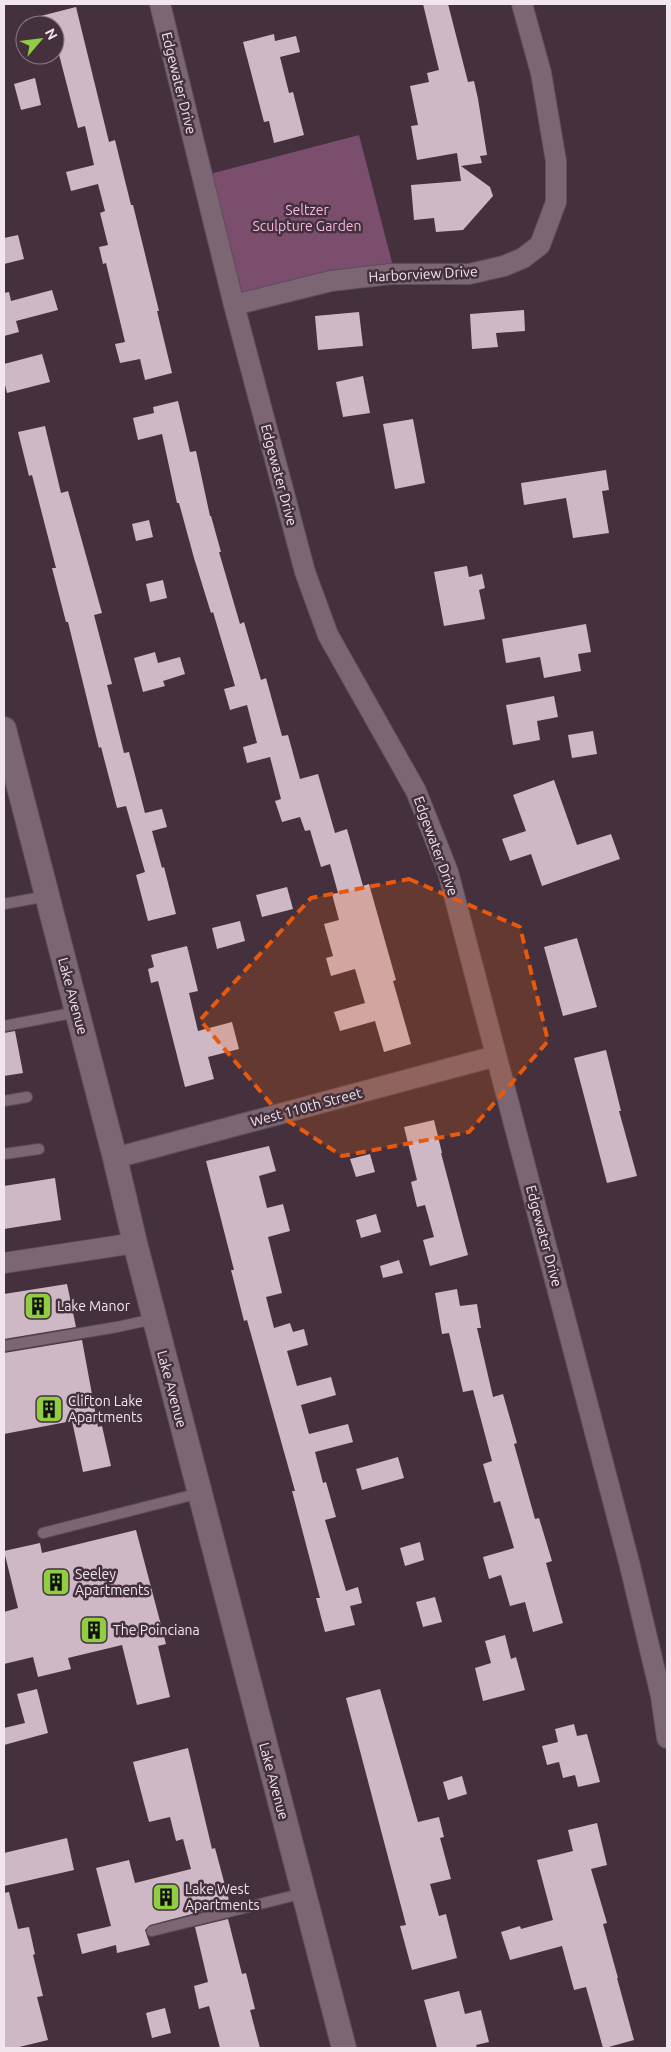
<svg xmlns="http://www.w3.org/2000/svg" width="671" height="2052" viewBox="0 0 671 2052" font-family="Ubuntu,sans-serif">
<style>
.green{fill:#7c4e6d}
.building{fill:#cfb8c6}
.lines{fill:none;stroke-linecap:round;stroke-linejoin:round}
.service-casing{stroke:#5e4e59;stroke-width:12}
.minor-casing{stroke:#5e4e59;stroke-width:22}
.tertiary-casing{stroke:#5e4e59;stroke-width:26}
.service{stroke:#7c6674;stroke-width:10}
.minor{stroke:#7c6674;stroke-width:20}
.tertiary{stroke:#7c6674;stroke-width:24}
.marked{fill:#e8590c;fill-opacity:0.2;stroke:#e8590c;stroke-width:4;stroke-dasharray:10 6;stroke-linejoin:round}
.labels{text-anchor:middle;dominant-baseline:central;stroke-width:5;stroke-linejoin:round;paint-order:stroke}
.street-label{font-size:14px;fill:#f2e6ee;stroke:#44313d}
.park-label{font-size:14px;fill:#f8b7e2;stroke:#44313d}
.poi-label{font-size:14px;fill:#f2e6ee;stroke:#44313d;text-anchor:start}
</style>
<rect width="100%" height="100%" fill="#44313d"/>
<path class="green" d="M359,135L395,274L234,305L202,176Z"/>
<path class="building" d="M423,4H448L468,82L474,81L478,99L487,155L480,156L482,163L461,166L490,187L493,196L463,230L436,232L434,218L414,220L411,185L461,181L457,153L417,160L411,126L418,125L410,86L429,82L427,73L439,70Z
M76,7L109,142L115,140L131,205H133L159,311H157L172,373L145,380L140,359L120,363L115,344L125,342L106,263L103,264L99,247L108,245L100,213L105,211L98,184L71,191L66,172L94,165L85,126L78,128L55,39V25H26L25,20Z
M274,34L275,41L296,36L300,52L280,57L289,93L293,92L304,135L274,143L269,121L264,122L243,42Z
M35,78L41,105L21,110L14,84Z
M18,235L24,259L4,264V238Z
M52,290L58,310L16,321L19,332L4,336V293L9,292L11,301Z
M524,310L525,331L496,333L498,347L472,349L470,314Z
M359,312L363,346L318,350L315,316Z
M42,354L50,382L7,393L4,381V364Z
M363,376L370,413L343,417L336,382Z
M178,401L190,452L196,451L210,516H211L221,552H219L240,624L244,622L261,680L266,678L282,736L288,735L300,779L318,774L335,833L347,829L363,886L369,884L396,980L393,981L411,1044L384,1052L375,1021L340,1031L334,1012L365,1003L355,969L331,976L326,958L333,956L324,924L339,920L332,894L338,893L330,864L321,867L310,830L305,831L300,817L282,822L275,801L281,799L270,757L247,763L243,747L257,743L247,705L230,710L224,689L235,686L213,612L211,613L194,558L179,503H177L162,434L138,440L133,418L154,413L153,407Z
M413,419L425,483L395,489L383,424Z
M45,426L61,493L68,491L102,613L94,615L112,684L107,685L124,753L129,752L145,813L162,809L167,827L152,831L162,868L164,867L176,914L148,921L136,875L145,872L126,806L117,808L101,747L99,748L68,622H66L52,568H56L32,475L29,476L18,432Z
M606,470L609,490L602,491L609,533L573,538L566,498L524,505L521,483Z
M149,520L153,537L136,541L132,524Z
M467,566L469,577L482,574L485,588L479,590L485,619L444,626L434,572Z
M163,580L167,598L150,602L146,584Z
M586,624L591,652L578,654L581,671L544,678L540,657L506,663L502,639Z
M155,652L158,663L180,657L185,674L163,681L165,686L143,692L134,658Z
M554,696L558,717L537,721L540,740L513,745L506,705Z
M593,731L597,754L572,758L568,735Z
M554,780L577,845L611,834L620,859L542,886L531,854L510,861L502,839L526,831L513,795Z
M287,887L293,909L262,917L256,895Z
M240,921L245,941L217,949L212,928Z
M577,938L597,1007L563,1016L544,947Z
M187,946L198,991L189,993L198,1031L232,1022L239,1049L208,1057L214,1079L185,1087L158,981L151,983L148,969L154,967L151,955Z
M15,1031L23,1073L4,1076V1033Z
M606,1050L621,1111H619L637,1176L607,1183L574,1058Z
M434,1120L442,1153H441L468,1255L430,1266L423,1240L434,1237L425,1205L417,1207L411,1182L417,1180L404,1127Z
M269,1146L276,1171L259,1176L267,1208L283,1204L290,1231L268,1237L282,1293L266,1297L274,1328L290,1323L293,1332L304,1329L308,1345L287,1351L297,1386L331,1377L336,1395L301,1405L309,1434L348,1424L353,1442L315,1452L323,1483L326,1482L336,1517L325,1520L346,1591L358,1587L362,1603L350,1606L355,1625L325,1632L316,1598H320L292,1491H295L247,1320L244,1321L231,1270H234L206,1161Z
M370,1154L375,1172L356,1177L350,1159Z
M55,1178L61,1220L4,1229V1186Z
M376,1214L381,1232L361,1238L356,1220Z
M399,1260L403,1273L383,1278L380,1266Z
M67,1284L76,1327L4,1339V1294Z
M457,1289L460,1306L477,1304L481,1328H477L493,1397L503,1394L517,1443L514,1444L535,1519L539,1518L552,1561L546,1563L563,1623L533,1632L525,1602L510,1606L501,1575L489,1579L483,1557L514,1548L500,1501L494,1503L483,1464L492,1461L473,1390L463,1392L449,1333L442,1334L435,1293Z
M82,1340L98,1427L102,1426L111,1466L83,1472L72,1421L4,1434V1353Z
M398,1457L404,1478L362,1490L356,1469Z
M136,1530L166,1644L158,1646L170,1697L137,1705L122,1645L68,1658L71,1669L38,1677L33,1657L4,1664V1612L18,1608L4,1551L40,1543L42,1553Z
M420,1542L424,1560L405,1566L400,1548Z
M435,1597L442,1622L423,1627L416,1602Z
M505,1635L511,1659L516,1657L525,1690L483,1701L475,1668L491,1663L485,1641Z
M37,1689L48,1733L4,1745V1728L25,1723L17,1694Z
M380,1689L418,1822L439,1817L444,1837L440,1838L451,1879L430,1884L439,1916L446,1914L457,1958L412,1970L400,1926L406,1925L346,1698Z
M574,1724L577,1736L587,1734L600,1782L578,1787L575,1775L563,1778L559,1762L547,1765L542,1746L558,1742L555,1729Z
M188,1748L212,1849L215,1848L230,1904L150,1925L145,1930L150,1945L117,1953L116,1945L82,1954L77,1934L111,1926L96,1868L129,1860L135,1883L191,1869L183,1839L176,1841L170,1817L149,1822L133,1762Z
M462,1776L467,1794L448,1800L443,1782Z
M597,1823L607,1865L591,1869L607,1923L603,1924L618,1978H617L634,2040L605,2048H603L586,1987L574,1990L562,1946L510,1960L501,1932L520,1926L521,1929L553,1920L537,1860L573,1851L568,1830Z
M67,1838L74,1870L4,1886V1853Z
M9,1892L18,1929L29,1927L35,1954L33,1955L43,1996L37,1997L48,2040L15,2048H4V1893Z
M228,1919L242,1974L246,1973L255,2009L250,2010L260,2048H220L209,2006L199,2009L194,1986L208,1982L195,1927Z
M459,1991L465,2014L481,2010L489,2042L476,2045L477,2048H437L424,2000Z
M165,2008L171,2033L152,2038L146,2013Z"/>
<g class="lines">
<g class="service-casing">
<path id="service" d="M4,904L47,896
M4,1026L77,1012
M4,1101L27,1097
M4,1154L39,1149
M4,1346L117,1327L154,1319
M43,1533L200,1493
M152,1931L304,1893"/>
</g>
<g class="minor-casing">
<path id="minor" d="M160,4L234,305L305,572L328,635L416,791L448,872L629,1562L661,1696L667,1738
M234,305L331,281L391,274H469L504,266L523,258L540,245L556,202V161L541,73L522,4
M115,1158L496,1056
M4,1263L135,1243"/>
</g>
<g class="tertiary-casing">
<path id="tertiary" d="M4,729L115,1158L135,1243L344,2048"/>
</g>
<use href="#service" class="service"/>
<use href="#minor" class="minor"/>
<use href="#tertiary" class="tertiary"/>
</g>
<path class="marked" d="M409,879L520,927L548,1041L469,1132L342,1156L282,1117L200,1020L311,898Z"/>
<defs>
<g id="building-square" transform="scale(1.4375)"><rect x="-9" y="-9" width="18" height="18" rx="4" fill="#91cd40" stroke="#44313d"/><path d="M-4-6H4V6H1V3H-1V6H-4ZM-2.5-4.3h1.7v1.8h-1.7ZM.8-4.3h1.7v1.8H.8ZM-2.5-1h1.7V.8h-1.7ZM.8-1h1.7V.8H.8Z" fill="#111"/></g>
</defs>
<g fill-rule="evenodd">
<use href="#building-square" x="38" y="1306"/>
<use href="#building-square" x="49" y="1409"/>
<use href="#building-square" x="56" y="1582"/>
<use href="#building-square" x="94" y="1630"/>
<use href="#building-square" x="166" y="1897"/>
</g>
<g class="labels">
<g class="street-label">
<text transform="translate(179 83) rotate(76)">Edgewater Drive</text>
<text transform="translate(423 274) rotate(-3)">Harborview Drive</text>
<text transform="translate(279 475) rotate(75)">Edgewater Drive</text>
<text transform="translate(436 846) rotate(70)">Edgewater Drive</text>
<text transform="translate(73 996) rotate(75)">Lake Avenue</text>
<text transform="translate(306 1107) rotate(-15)">West 110th Street</text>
<text transform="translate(544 1236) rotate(75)">Edgewater Drive</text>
<text transform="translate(172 1389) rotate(75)">Lake Avenue</text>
<text transform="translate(274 1781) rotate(75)">Lake Avenue</text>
</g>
<g class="park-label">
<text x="307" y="210">Seltzer<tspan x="307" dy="16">Sculpture Garden</tspan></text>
</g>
<g class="poi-label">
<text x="57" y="1306">Lake Manor</text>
<text x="68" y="1401">Clifton Lake<tspan x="68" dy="16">Apartments</tspan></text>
<text x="75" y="1574">Seeley<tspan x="75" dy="16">Apartments</tspan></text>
<text x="113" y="1630">The Poinciana</text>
<text x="185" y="1889">Lake West<tspan x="185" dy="16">Apartments</tspan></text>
</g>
</g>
<rect width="671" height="2052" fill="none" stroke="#f2e6ee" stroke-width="10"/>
<g transform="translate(40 40) rotate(62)"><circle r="24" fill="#44313d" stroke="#8a7984"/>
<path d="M0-4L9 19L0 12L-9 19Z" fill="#91cd40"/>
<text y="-8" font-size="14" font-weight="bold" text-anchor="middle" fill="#f2e6ee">N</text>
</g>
</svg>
